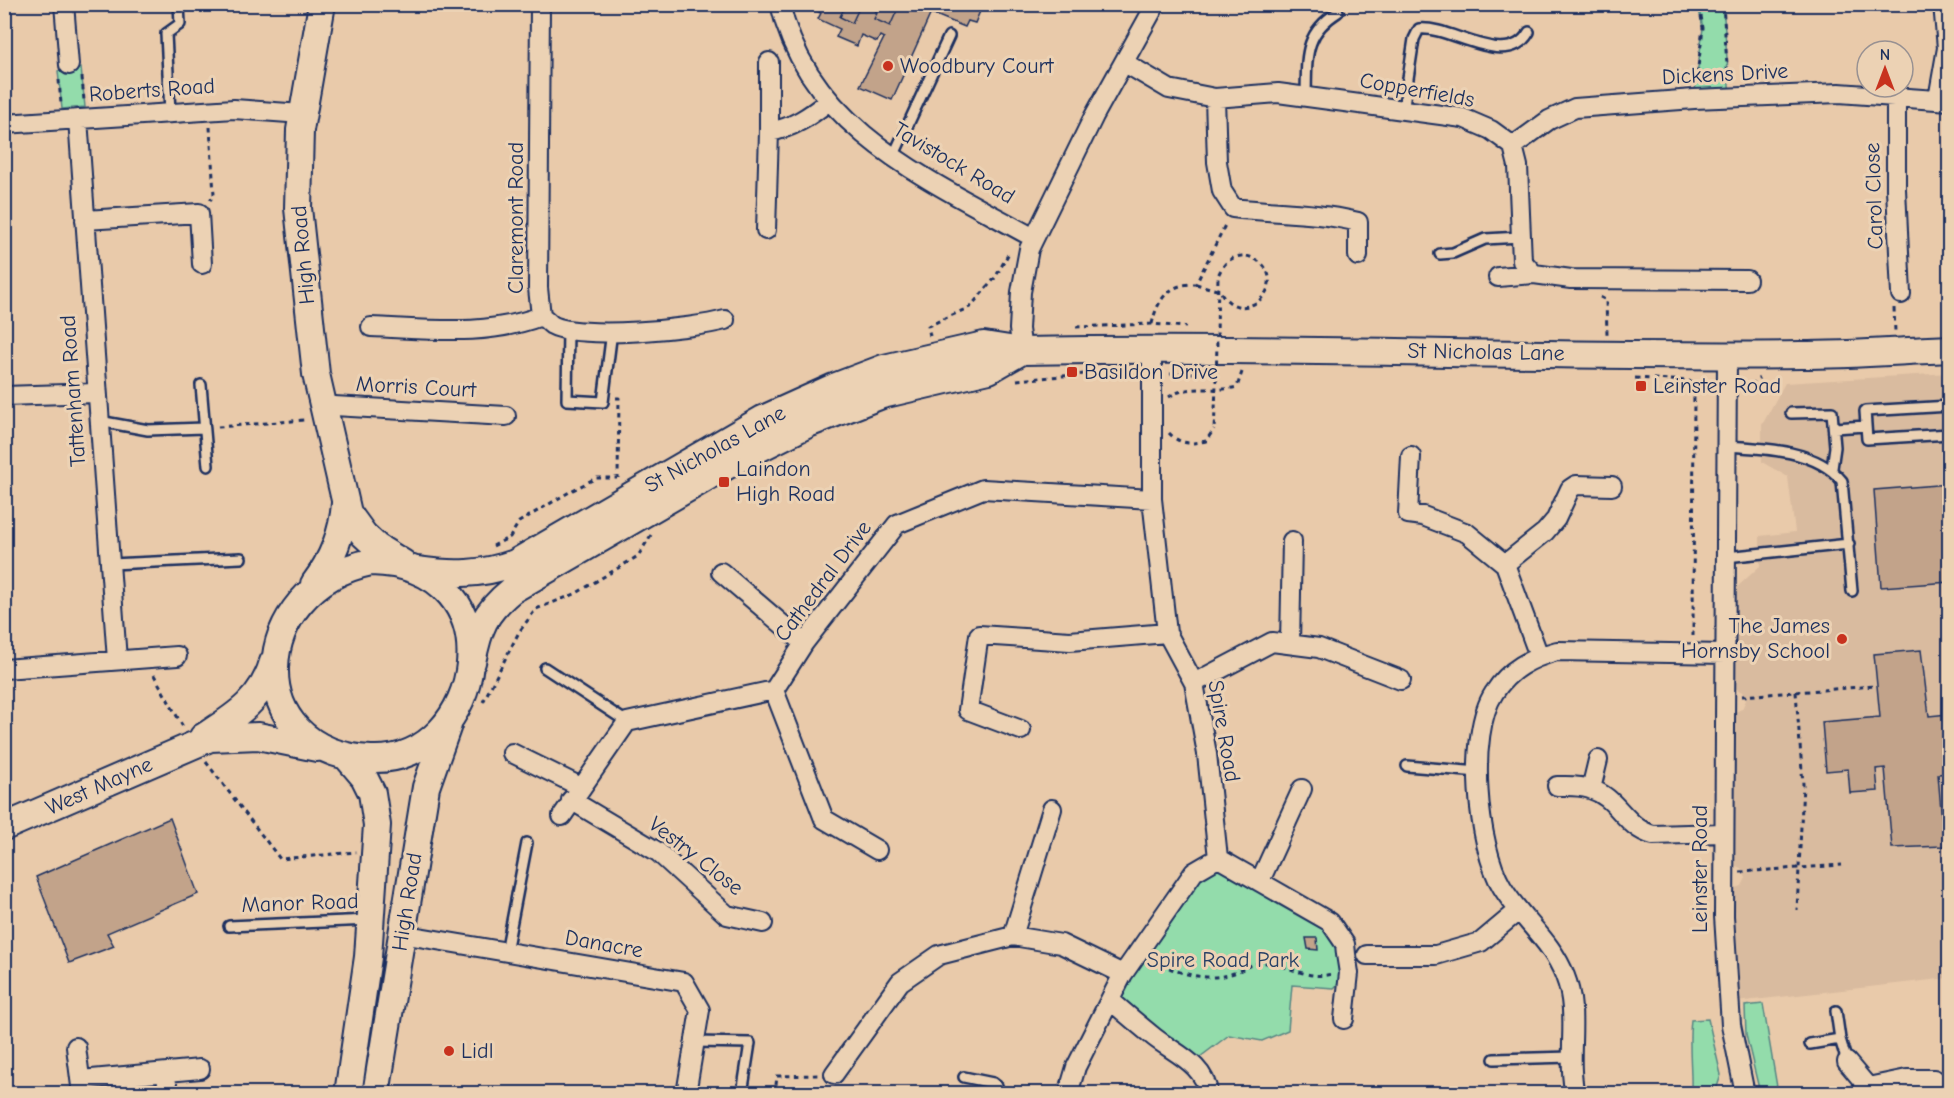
<svg xmlns="http://www.w3.org/2000/svg" width="1954" height="1098" viewBox="0 0 1954 1098" font-family="'Comic Neue',sans-serif">
<style>
.built{fill:#d9bb9f}
.green{fill:#93dcab;stroke:#578684;stroke-width:1.5}
.building{fill:#c2a38a;stroke:#1b2f5e;stroke-width:1.5}
.lines{fill:none;stroke-linecap:round;stroke-linejoin:round}
.lane-casing{stroke:#1b2f5e;stroke-width:14}
.street-casing{stroke:#1b2f5e;stroke-width:22}
.secondary-casing{stroke:#1b2f5e;stroke-width:30}
.path{stroke:#1b2f5e;stroke-width:3;stroke-dasharray:4.5 4.5;stroke-linecap:butt}
.lane{stroke:#ecd2b4;stroke-width:9}
.street{stroke:#ecd2b4;stroke-width:18}
.secondary{stroke:#ecd2b4;stroke-width:26}
.path-bridge{stroke:#1b2f5e;stroke-width:3;stroke-dasharray:4.5 4.5;stroke-linecap:butt}
.poi-dot{fill:#c8321e;stroke:#ecd2b4;stroke-width:2}
.labels{text-anchor:middle;dominant-baseline:central;stroke-width:6;stroke-linejoin:round;paint-order:stroke}
.poi-label{font-size:22px;fill:#1b2f5e;stroke:#ecd2b4;text-anchor:start}
.street-label{font-size:22px;fill:#1b2f5e;stroke:#ecd2b4}
.park-label{font-size:22px;fill:#274066;stroke:#ecd2b4}
</style>
<rect width="100%" height="100%" fill="#e9caaa"/>
<filter id="ink" filterUnits="userSpaceOnUse"><feTurbulence type="fractalNoise" baseFrequency=".0167" numOctaves="2"/><feDisplacementMap in="SourceGraphic" scale="12" xChannelSelector="R" yChannelSelector="G"/><feConvolveMatrix kernelMatrix="1 2 1 2 8 2 1 2 1" color-interpolation-filters="sRGB"/></filter>
<g filter="url(#ink)">
<path class="built" d="M1949,373V978L1736,1002L1733,889L1742,886L1746,878L1741,868L1734,865L1735,712L1742,709L1746,700L1744,693L1735,688V589L1760,566V536L1795,532L1788,477L1762,462V425L1785,383Z"/>
<path class="green" d="M1698,5H1723L1730,98L1694,99L1703,28Z
M81,68L85,107L62,109L58,71Z
M1218,858L1330,922L1345,944L1340,982L1334,988L1292,985L1288,1030L1262,1041L1229,1035L1192,1063L1110,1000L1138,952Z
M1763,1004L1778,1093H1760L1746,1035L1745,1006Z
M1708,1019L1721,1075L1715,1093H1691C1692,1069 1688,1045 1691,1020Z"/>
<path class="building" d="M811,4H846L840,17L852,23L860,6L871,4L877,13L874,19L890,26L900,4H983L975,23L968,21L965,27L931,13L892,100L860,86L884,38L880,36L877,42L861,35L857,46L836,37L840,29L818,19L821,13L809,7Z
M811,4H983L975,23L968,21L965,27L931,13L892,100L860,86L884,38L880,36L877,42L861,35L857,46L836,37L840,29L818,19L821,13L809,7Z
M1950,484V582L1881,587L1874,490Z
M1921,650L1929,716L1948,714L1950,707V773L1938,774L1944,846L1892,848L1885,768L1876,769L1878,791L1850,793L1848,769L1826,771L1822,722L1880,717L1874,654Z
M170,818L198,894L107,933L114,946L69,963L36,877Z
M1306,938H1317L1318,950L1308,949Z"/>
<g class="lines">
<g class="lane-casing">
<path id="lane" d="M1306,96C1307,58 1303,34 1338,12
M1403,111L1414,39L1419,29C1450,25 1507,71 1529,32
M170,112L166,34L180,24L179,4
M892,159L949,36
M1440,254L1453,253L1485,239L1520,237
M568,328L567,400L603,402L612,331
M201,385L208,466
M1950,406L1865,411L1867,439L1950,434
M1791,413L1832,412L1835,447L1832,468
M99,421L148,430L204,428
M1834,428L1866,426
M1726,446C1764,448 1817,450 1842,481L1852,591
M1726,557L1849,544
M111,564L241,558
M545,668L627,722
M1407,766L1479,772
M229,926L370,920
M506,952L527,843
M1836,1011L1840,1039L1847,1062
M695,1042L750,1043L742,1094
M1810,1044L1840,1039
M1494,1059L1571,1057
M964,1077L993,1083L997,1086L998,1094"/>
</g>
<g class="street-casing">
<path id="street" d="M64,4L69,65
M540,4L538,288L541,316C545,318 549,323 552,325C579,340 694,329 725,320
M780,4C808,129 933,182 1034,238
M769,62V132C793,128 810,116 829,101
M1125,63L1169,89L1215,98L1278,93L1463,118L1491,130L1513,146L1518,166L1522,261L1534,274L1571,279L1747,280
M1896,97V189L1901,294
M1215,98L1217,162L1222,191L1233,208C1275,213 1318,212 1358,222V256
M1938,99L1947,48L1943,4
M78,119L117,660
M4,124L234,109L302,114
M1513,146L1549,120L1575,108L1694,99L1839,93L1950,101
M85,220L199,213L202,264
M766,230L769,132
M1498,277L1534,274
M371,327C429,329 486,337 541,316
M1022,351L1019,329L1021,292L1029,249L1094,116L1156,4
M1152,352V499L1167,633L1194,683L1207,754L1218,858L1330,922L1345,944L1346,954L1349,973L1344,1019
M1727,355L1724,916L1731,1025L1745,1094
M4,396L96,393
M323,408L334,406L506,416
M1411,456L1408,514L1423,516L1467,533L1505,564L1539,656
M1505,564L1545,532L1556,519L1570,489L1576,485L1612,486
M721,572L804,643
M1290,644L1292,541
M4,669L177,656
M1194,683L1272,642L1319,648L1401,680
M1021,730L968,710L979,635L1070,641L1167,633
M512,753L581,787
M1557,786C1568,786 1579,785 1590,789C1618,797 1624,827 1653,835L1723,833
M1591,789L1598,760
M571,800L658,852L727,915L763,923
M562,816L627,722L774,690
M877,850L824,819L774,690L804,643L897,524L983,489L1152,499
M1260,881L1302,789
M401,934L684,982L700,1010L686,1094
M1013,936L1052,809
M1367,955H1436L1481,942L1518,911
M1110,1000C1125,1013 1139,1025 1154,1037C1174,1053 1206,1065 1208,1094
M76,1047L82,1094
M1847,1062L1868,1087
M166,1074L168,1094
M834,1074L900,982L939,955L1013,936L1061,944L1123,974
M81,1080L200,1069
M1068,1094L1076,1067L1123,974L1194,872L1218,858
M1575,1094C1566,1055 1580,1013 1565,976C1552,941 1521,919 1502,887C1477,846 1467,734 1494,693C1509,669 1531,658 1557,651L1726,654
M1863,1094L1868,1087L1907,1079H1934L1950,1090"/>
</g>
<g class="secondary-casing">
<path id="secondary" d="M322,4L300,130L298,208L316,374L348,513L364,535L377,547L403,563
M371,562C521,565 485,764 371,759C238,753 248,587 371,562Z
M418,570C452,575 482,575 515,563L763,419L834,387L884,368L984,345L1022,351C1281,346 1541,358 1800,355C1850,355 1900,351 1950,349
M314,584C332,560 343,533 345,503
M472,662C479,627 484,613 512,590L742,457L808,424L882,395L989,370L1022,351
M203,737C234,717 262,701 273,662
M347,757L364,777L372,793L377,825L368,957L348,1094
M4,827L210,738L258,736L317,748
M376,1094L426,787L448,725"/>
</g>
<path class="path" d="M1723,4L1728,80
M82,77L84,101
M59,80L61,104
M1696,83L1703,28L1699,4
M210,127L214,195L210,200
M1600,297L1606,300L1607,334
M1894,308L1895,332
M1152,324C1157,300 1169,283 1196,284L1226,223
M1076,327L1152,324L1186,327
M930,336L928,326L970,307L995,278L1010,251
M1116,373L1136,374
M1170,374L1193,373
M1635,378L1689,381L1699,388H1710
M1017,380L1097,373
M1744,389H1747L1759,378
M1169,397C1189,383 1215,393 1237,387L1242,372
M616,398H619L618,478
M218,427L304,420
M1169,433C1180,445 1191,444 1206,441L1214,429
M493,546L510,537L519,522L571,491L596,478H617
M1693,636L1694,385
M154,675L183,727
M1796,692L1803,784L1797,910
M1742,696L1874,686
M483,702L519,632L536,609L575,594L638,556L651,535
M206,762L280,859L356,852
M1740,872L1842,865
M1153,960C1176,973 1207,983 1234,973C1243,970 1250,964 1260,963C1286,961 1302,981 1333,974
M775,1094L777,1076L818,1075"/>
<use href="#lane" class="lane"/>
<use href="#street" class="street"/>
<use href="#secondary" class="secondary"/>
<path class="path-bridge" d="M1196,284L1220,291C1241,329 1287,289 1262,264C1256,259 1249,255 1241,256C1229,257 1222,266 1218,276C1217,327 1217,378 1214,429"/>
</g>
</g>
<g class="poi-dot">
<circle cx="888" cy="66" r="6"/>
<rect x="1066" y="366" width="12" height="12" rx="3"/>
<rect x="1635" y="380" width="12" height="12" rx="3"/>
<rect x="718" y="476" width="12" height="12" rx="3"/>
<circle cx="1842" cy="639" r="6"/>
<circle cx="449" cy="1051" r="6"/>
</g>
<g class="labels">
<g class="poi-label">
<text x="900" y="66">Woodbury Court</text>
<text x="1084" y="372">Basildon Drive</text>
<text x="1653" y="386">Leinster Road</text>
<text x="736" y="469">Laindon<tspan x="736" dy="25">High Road</tspan></text>
<text x="1830" y="626" text-anchor="end">The James<tspan x="1830" dy="25">Hornsby School</tspan></text>
<text x="461" y="1051">Lidl</text>
</g>
<g class="street-label">
<text transform="translate(1725 74) rotate(-3)">Dickens Drive</text>
<text transform="translate(152 90) rotate(-4)">Roberts Road</text>
<text transform="translate(1417 90) rotate(10)">Copperfields</text>
<text transform="translate(954 163) rotate(31)">Tavistock Road</text>
<text transform="translate(1874 196) rotate(-92)">Carol Close</text>
<text transform="translate(516 218) rotate(-90)">Claremont Road</text>
<text transform="translate(303 255) rotate(-95)">High Road</text>
<text transform="translate(1486 352) rotate(1)">St Nicholas Lane</text>
<text transform="translate(416 387) rotate(3)">Morris Court</text>
<text transform="translate(73 391) rotate(-94)">Tattenham Road</text>
<text transform="translate(715 449) rotate(-29)">St Nicholas Lane</text>
<text transform="translate(823 581) rotate(-53)">Cathedral Drive</text>
<text transform="translate(1224 731) rotate(80)">Spire Road</text>
<text transform="translate(99 786) rotate(-24)">West Mayne</text>
<text transform="translate(696 856) rotate(38)">Vestry Close</text>
<text transform="translate(1700 869) rotate(-90)">Leinster Road</text>
<text transform="translate(407 902) rotate(-81)">High Road</text>
<text transform="translate(300 903) rotate(-2)">Manor Road</text>
<text transform="translate(604 944) rotate(10)">Danacre</text>
</g>
<g class="park-label">
<text x="1223" y="960">Spire Road Park</text>
</g>
</g>
<rect width="1954" height="1098" fill="none" stroke="#ecd2b4" stroke-width="24"/>
<rect x="12" y="12" width="1930" height="1074" fill="none" stroke="#1b2f5e" stroke-width="2" filter="url(#ink)"/>
<g transform="translate(1885 69)"><circle r="28" fill="#ecd2b4" stroke="#989192" stroke-width="1.5"/>
<path d="M0-4.5L10 22L0 15L-10 22Z" fill="#c8321e"/>
<text y="-9" font-size="16" font-weight="bold" text-anchor="middle" fill="#1b2f5e">N</text>
</g>
</svg>
